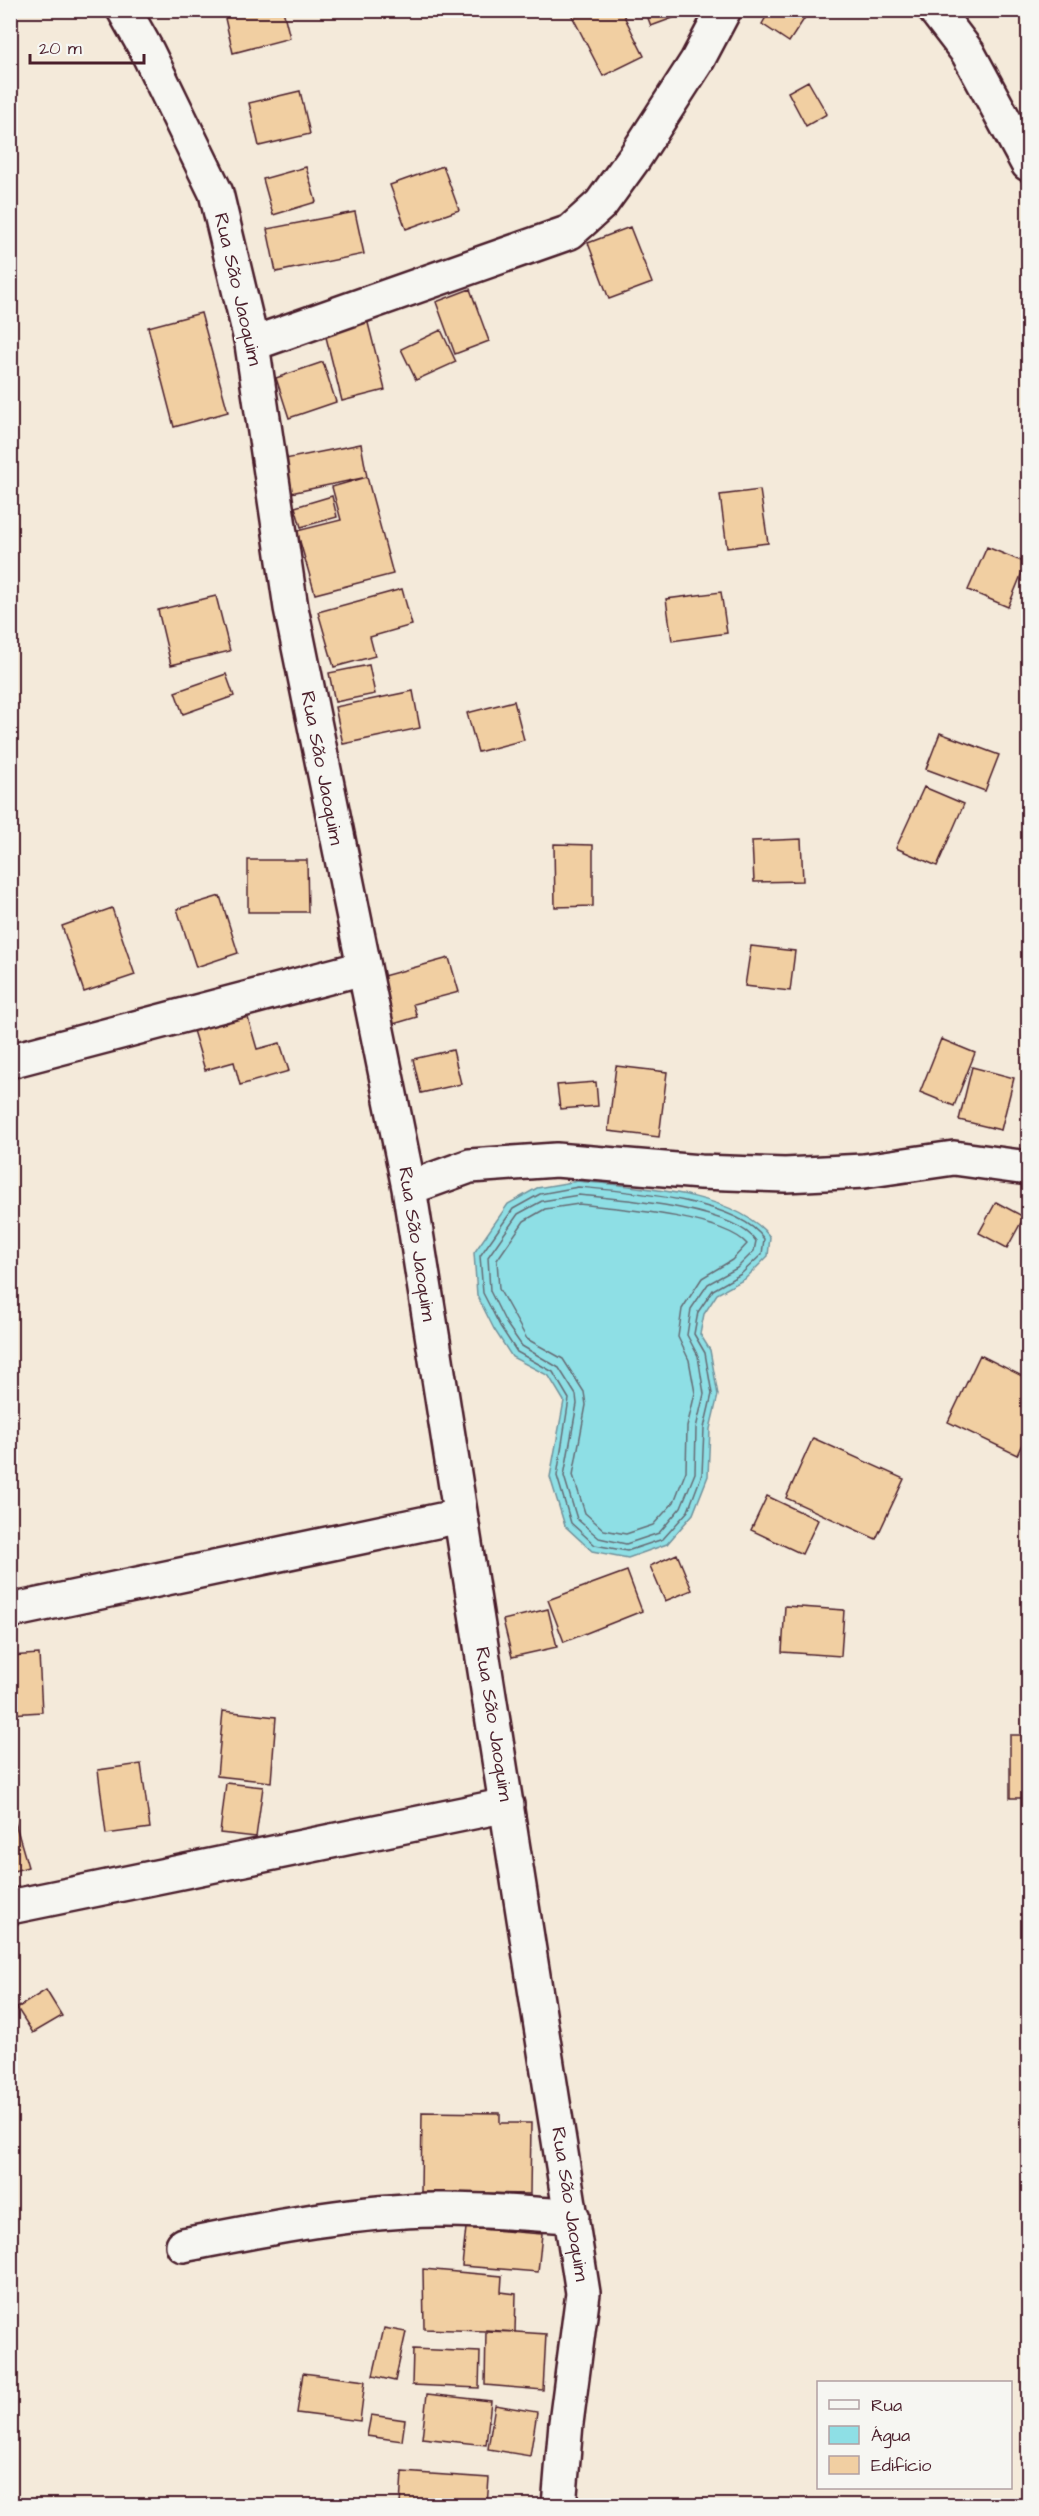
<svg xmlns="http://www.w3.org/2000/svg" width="1039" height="2516" viewBox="0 0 1039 2516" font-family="'Architects Daughter',sans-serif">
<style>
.water{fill:#8edfe5;stroke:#73929b;stroke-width:1.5}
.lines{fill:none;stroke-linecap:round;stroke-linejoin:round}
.shore{stroke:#656c75;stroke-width:1.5}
.building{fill:#f1cfa2;stroke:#4a1f2b;stroke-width:1.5}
.minor-casing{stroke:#4a1f2b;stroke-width:38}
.minor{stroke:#f6f6f2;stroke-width:33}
.labels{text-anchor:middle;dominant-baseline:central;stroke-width:4.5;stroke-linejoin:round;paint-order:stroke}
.street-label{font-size:20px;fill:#4a1f2b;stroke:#f6f6f2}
</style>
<rect width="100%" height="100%" fill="#f4eada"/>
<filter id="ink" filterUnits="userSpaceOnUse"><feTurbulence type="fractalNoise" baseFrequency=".0167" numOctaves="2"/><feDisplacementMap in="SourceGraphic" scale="12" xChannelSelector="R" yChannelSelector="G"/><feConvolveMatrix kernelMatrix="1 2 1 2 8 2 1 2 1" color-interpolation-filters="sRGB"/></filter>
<g filter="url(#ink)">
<path class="water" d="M578,1181C633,1187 735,1191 770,1237L768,1256L745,1279L717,1294L704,1314L700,1334L710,1350L718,1395L710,1429L708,1476L693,1514L667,1544L628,1558L592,1551L565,1526L550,1477L564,1401L549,1376L512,1357L494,1329L477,1295L474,1253L508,1204L537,1188Z"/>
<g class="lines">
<path class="shore" d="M578,1187C623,1191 738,1199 764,1239L762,1254L741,1274L713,1290L698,1312L694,1334L705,1353L712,1394L704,1428L702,1474L688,1511L663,1539L627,1551L595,1545L571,1523L557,1476L569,1399L553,1372L517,1352L500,1326L483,1293L480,1256L513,1209L540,1194Z
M579,1195C619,1199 733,1207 756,1241L754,1251L737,1268L708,1284L691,1309L687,1335L698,1356L704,1394L696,1428L695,1473L681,1507L659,1533L626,1544L599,1538L577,1519L564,1476L577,1404L576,1395L559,1368L522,1346L506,1323L490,1291L488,1257L518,1214L542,1201Z
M579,1204C617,1208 722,1216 747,1244L732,1260L702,1278L682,1309L678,1337L689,1360L695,1393L687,1427L686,1471L674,1502L653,1525L626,1534L604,1530L585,1513L573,1475L586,1405L584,1392L563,1359L527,1339L499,1289L497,1260L524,1221L545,1209Z"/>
</g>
<path class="building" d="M238,10H283L290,38L233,53L224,14Z
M569,10H621L644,56L603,76Z
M645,10H688L689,12L651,26Z
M770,10H810L789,42L762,24Z
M808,81L827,114L806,126L788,92Z
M300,91L310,134L259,146L249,103Z
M443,166L459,210L406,229L390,185Z
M306,167L316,202L273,215L263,179Z
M355,212L364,254L276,272L267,229Z
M630,227L652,283L609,299L588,243Z
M470,289L489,341L455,354L436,302Z
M201,313L228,412L174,427L148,327Z
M367,319L385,390L342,401L324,329Z
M441,330L456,362L416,380L401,349Z
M323,362L336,402L289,418L276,378Z
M361,444L367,477L286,494L280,460Z
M367,477L393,574L315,594L297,531L341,520L332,487Z
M760,490L768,543L727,548L720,495Z
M332,496L337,517L301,527L295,507Z
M987,547L1026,563L1008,607L968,590Z
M402,589L412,625L370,637L375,656L334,667L318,612Z
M721,592L727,633L672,641L666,599Z
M216,596L230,651L171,665L158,610Z
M369,665L375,694L335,702L329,673Z
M226,674L234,696L183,714L175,692Z
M413,691L420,728L343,744L335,707Z
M514,701L524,740L478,752L467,713Z
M940,733L999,755L985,791L926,769Z
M924,787L964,804L937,866L896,848Z
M801,839L803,881L754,882L752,841Z
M554,844L593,845V906L555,907Z
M248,860H307L308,912H248Z
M220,896L238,953L196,967L177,909Z
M112,908L135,975L84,992L62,926Z
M751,946L795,951L790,991L745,986Z
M449,958L459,992L413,1004L417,1017L390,1025L376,978Z
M246,1011L257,1049L280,1043L289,1071L240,1085L234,1062L205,1070L192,1027Z
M941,1039L975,1053L954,1106L920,1092Z
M453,1050L461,1084L421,1093L413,1059Z
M616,1066L667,1072L659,1137L608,1131Z
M972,1067L1014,1078L1001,1130L959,1120Z
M596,1082L598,1106L560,1109L557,1085Z
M996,1202L1024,1217L1007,1248L979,1233Z
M980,1355L1028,1379V1431L1017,1455L948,1422Z
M813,1438L904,1479L876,1539L786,1498Z
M767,1496L818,1520L802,1554L751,1530Z
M677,1554L692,1590L665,1601L650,1566Z
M627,1571L642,1611L564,1642L548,1600Z
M785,1606L844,1610L841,1656L782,1652Z
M548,1609L557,1647L512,1657L503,1620Z
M39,1654L42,1712L10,1714V1656Z
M223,1711L276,1717L271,1782L217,1776Z
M1010,1735H1028V1798H1010Z
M141,1764L150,1828L106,1834L98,1770Z
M226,1783L263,1787L256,1837L220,1833Z
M10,1805L28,1867L10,1872Z
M46,1990L62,2016L33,2033L17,2008Z
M422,2112L500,2113V2123H531L530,2194L421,2192Z
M466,2228L542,2234L538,2272L462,2266Z
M423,2269L502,2276L501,2292L516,2294L515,2332L424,2329Z
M384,2328L406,2332L395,2381L373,2376Z
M486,2330L546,2334L543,2390L485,2385Z
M413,2349L480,2352L479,2388L412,2385Z
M303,2373L365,2381L360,2421L297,2413Z
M427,2394L491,2401L486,2445L422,2438Z
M495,2405L537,2412L530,2456L488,2449Z
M371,2415L405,2420L402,2441L367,2436Z
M402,2472L489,2478L487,2506H400Z"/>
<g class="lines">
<g class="minor-casing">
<path id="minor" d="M124,10L147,51L216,193L252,344L291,608L409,1188L583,2293L566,2423L559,2506
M935,10L968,53L1028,164
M252,344L570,232L601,204L635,157L697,61L724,10
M10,1061L363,968
M409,1188L470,1166L556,1160L700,1172L785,1175L864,1171L954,1158L1028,1168
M10,1611L460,1516
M10,1907L507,1805
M183,2245C266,2229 350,2211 435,2210C480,2209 527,2214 572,2216"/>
</g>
<use href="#minor" class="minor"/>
</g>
</g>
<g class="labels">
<g class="street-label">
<text transform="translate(238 289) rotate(77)">Rua São Jaoquim</text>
<text transform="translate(322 768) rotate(79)">Rua São Jaoquim</text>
<text transform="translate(417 1244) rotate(81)">Rua São Jaoquim</text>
<text transform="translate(494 1724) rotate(81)">Rua São Jaoquim</text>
<text transform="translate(570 2204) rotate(81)">Rua São Jaoquim</text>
</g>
</g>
<rect width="1039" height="2516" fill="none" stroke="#f6f6f2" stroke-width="36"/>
<rect x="18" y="18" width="1003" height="2480" fill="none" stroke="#4a1f2b" stroke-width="2" filter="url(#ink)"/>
<rect x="817" y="2381" width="195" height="108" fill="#f6f6f2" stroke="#b1a0a2" stroke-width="1.5"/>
<rect x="829" y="2400" width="30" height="9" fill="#f6f6f2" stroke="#b1a0a2" stroke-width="1.5"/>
<text x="871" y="2411" font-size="18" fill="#4a1f2b">Rua</text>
<rect x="829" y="2426" width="30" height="18" fill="#8edfe5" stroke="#b1a0a2" stroke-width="1.5"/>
<text x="871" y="2441" font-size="18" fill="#4a1f2b">Água</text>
<rect x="829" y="2456" width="30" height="18" fill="#f1cfa2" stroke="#b1a0a2" stroke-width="1.5"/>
<text x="871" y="2471" font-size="18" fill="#4a1f2b">Edifício</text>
<path d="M30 54v9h114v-9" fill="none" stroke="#4a1f2b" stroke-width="3"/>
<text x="39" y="54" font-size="18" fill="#4a1f2b" stroke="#f6f6f2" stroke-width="4.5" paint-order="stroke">20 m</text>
</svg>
